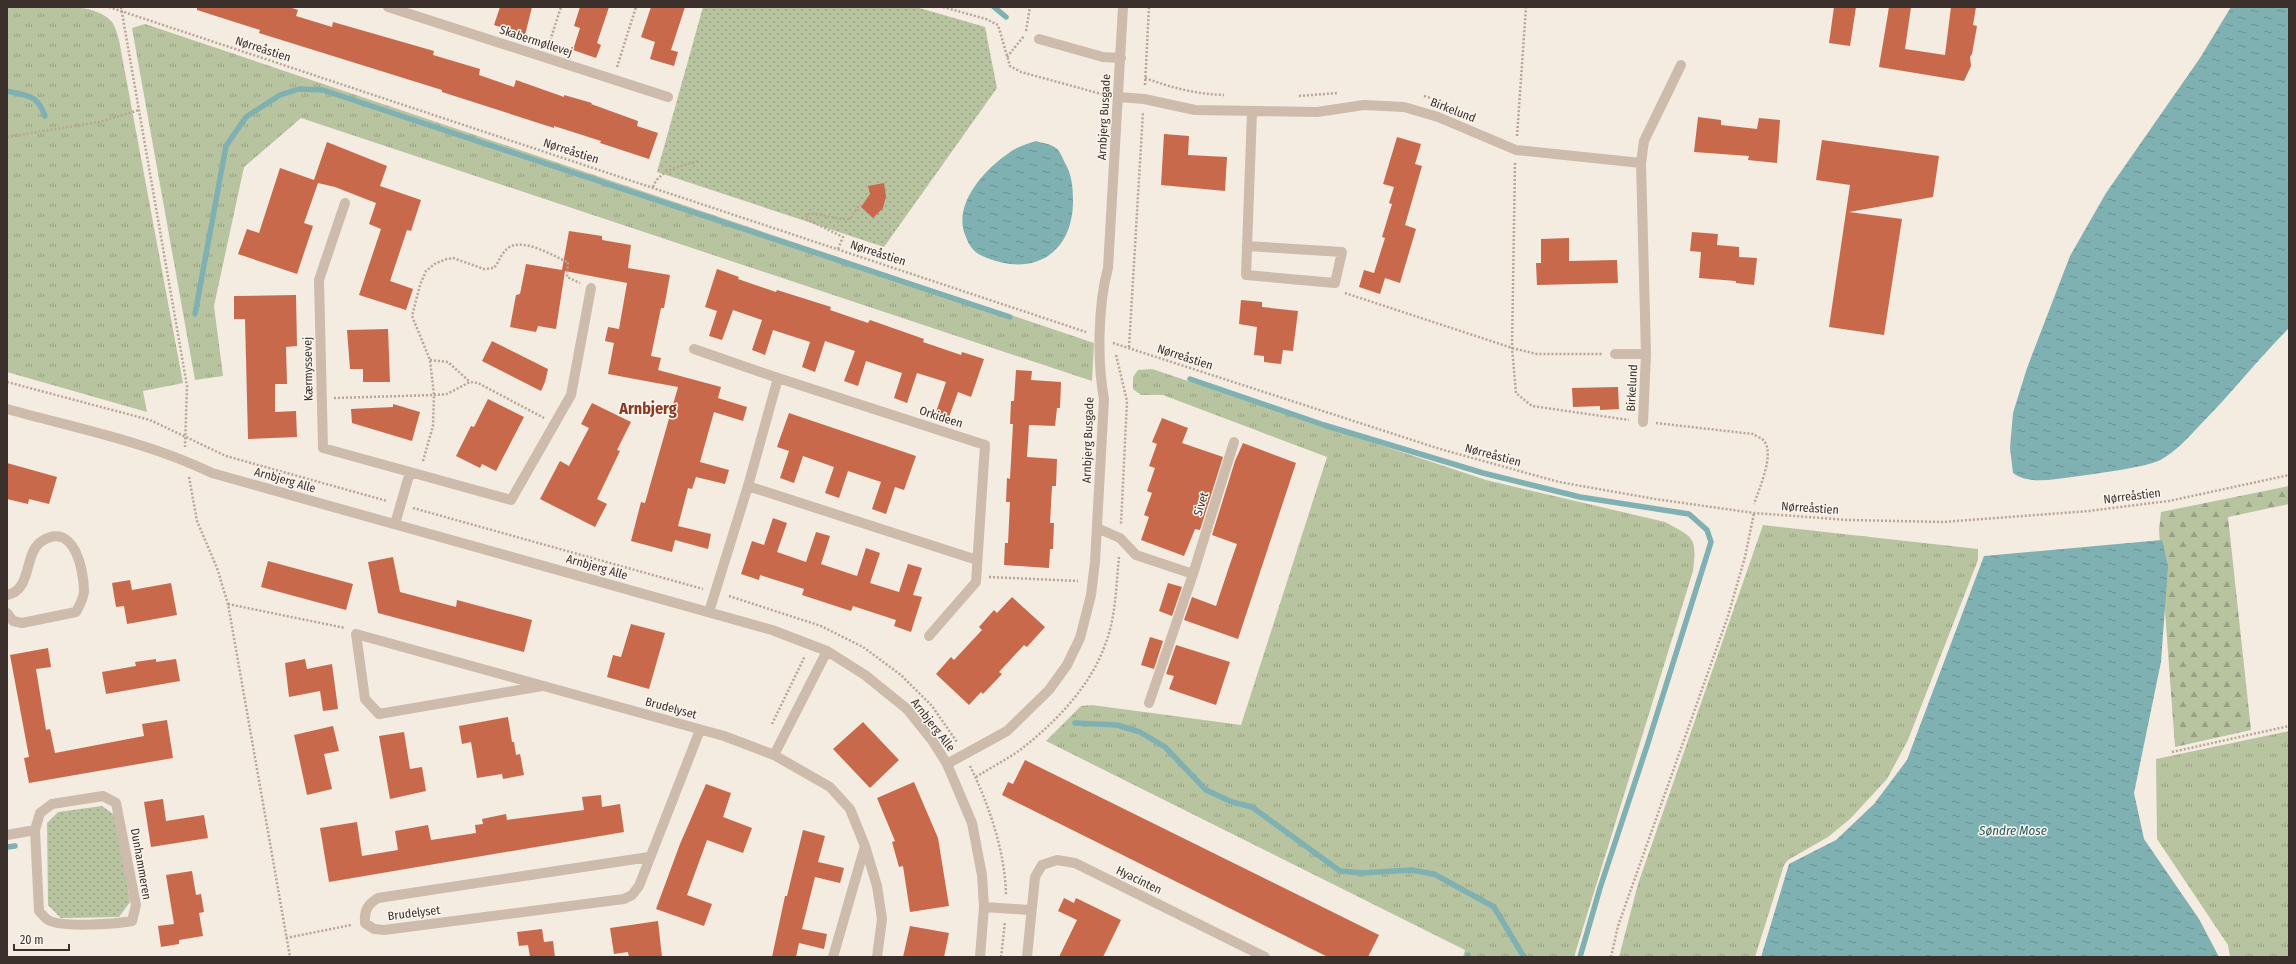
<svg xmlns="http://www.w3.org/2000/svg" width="2296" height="964" viewBox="0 0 2296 964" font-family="'Fira Sans Condensed',sans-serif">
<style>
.grass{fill:url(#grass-tufts)}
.forest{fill:url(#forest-firs)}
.park{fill:url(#park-dots)}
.water{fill:url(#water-ripples)}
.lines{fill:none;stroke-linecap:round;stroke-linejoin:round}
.stream{stroke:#7fb0b2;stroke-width:5.5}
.building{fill:#c8694b}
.path{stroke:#b9a596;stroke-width:2.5;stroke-dasharray:2 2;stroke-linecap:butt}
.minor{stroke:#cdbbac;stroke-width:10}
.labels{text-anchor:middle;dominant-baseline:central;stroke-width:3;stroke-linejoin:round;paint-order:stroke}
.street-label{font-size:12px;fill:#3b302b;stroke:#fbf5ee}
.water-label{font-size:13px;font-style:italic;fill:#1f5a5e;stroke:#fbf5ee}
.district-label{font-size:16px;font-weight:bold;fill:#8c3b22;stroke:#fbf5ee}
</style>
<defs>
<pattern id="grass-tufts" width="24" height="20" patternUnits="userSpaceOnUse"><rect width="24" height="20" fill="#b8c4a0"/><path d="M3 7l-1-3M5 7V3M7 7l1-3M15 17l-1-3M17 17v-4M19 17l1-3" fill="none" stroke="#97a083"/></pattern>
<pattern id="forest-firs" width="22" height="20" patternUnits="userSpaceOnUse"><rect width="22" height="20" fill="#b8c4a0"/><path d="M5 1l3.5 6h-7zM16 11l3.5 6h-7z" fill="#97a083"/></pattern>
<pattern id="park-dots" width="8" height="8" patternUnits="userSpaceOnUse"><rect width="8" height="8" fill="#b8c4a0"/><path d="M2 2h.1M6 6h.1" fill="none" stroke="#97a083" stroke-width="1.8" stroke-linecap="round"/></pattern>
<pattern id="water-ripples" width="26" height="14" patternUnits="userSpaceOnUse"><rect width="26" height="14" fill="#7fb0b2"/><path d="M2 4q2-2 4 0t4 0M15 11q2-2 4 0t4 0" fill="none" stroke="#699091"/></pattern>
</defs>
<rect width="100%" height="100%" fill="#f4ebe1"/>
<path class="grass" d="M7,7C34,7 90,0 110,20C115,24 117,34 119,40L183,383L143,391L147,412L7,372Z
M145,24L1094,343L1092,381L301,118L244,167L214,306L223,376L195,380L132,28Z
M1152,369L1486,480L1665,522C1694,538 1697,536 1693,571L1574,957H1463L1465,950L1046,741L1081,706L1092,705L1241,725L1327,457L1163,395H1141L1133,389V377L1138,370Z
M1763,525L1978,549V560L1908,740L1887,779L1850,819L1828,837L1788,860L1784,865L1755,957H1619L1638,884Z
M2289,731V957H2230L2228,945L2157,839L2156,759Z"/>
<path class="forest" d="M2289,486V504L2228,517L2251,730L2175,747L2159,530L2161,512Z"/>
<path class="park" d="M703,7H916L985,27L997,88L884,247L657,172Z
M102,806L116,816L130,902L119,917L61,918L48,905L47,823L58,812Z"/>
<path class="water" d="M2231,7H2289V328C2258,359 2231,394 2200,425C2189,437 2176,451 2162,459C2147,468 2092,474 2072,477C2054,479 2029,485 2013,473L2010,448L2013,413L2027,368L2070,256L2106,193L2200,58Z
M1036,141C1042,143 1051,144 1056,148C1060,151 1063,159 1065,163C1072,175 1073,188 1073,201C1073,253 1034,277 987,258C973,253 969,246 964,232C955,202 985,169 1009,153C1016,147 1027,144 1036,141Z
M2162,540L2168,566L2161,662L2134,793L2144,839L2199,919L2219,957H1761L1789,864L1836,840L1874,804L1907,760L1984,556Z"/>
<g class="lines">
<path class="stream" d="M994,7L1006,17
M7,91C28,96 37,94 45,116
M195,314L226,146L246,117L280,95L299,89L323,90L1010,317
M1190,379L1324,425L1483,473L1580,497L1689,514L1707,530L1711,542L1647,746L1600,888L1580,957
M1075,723L1117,725L1140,732L1165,747L1206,790L1232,802L1252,807L1340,871L1362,873L1411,870L1434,874L1494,907L1524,957
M7,847L15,846
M1468,957V955"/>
</g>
<path class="building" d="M197,7H289L298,10L296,16L332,27L333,22L434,51L433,55L480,69L479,75L514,87L516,80L564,97V95L592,103L591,104L638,121L637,126L658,133L649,159L600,143L601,141L554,126V128L442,92V90L259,33L260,30L197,10Z
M500,7H532L525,35L494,25Z
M580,7H609L597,43L601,45L596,58L573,50L580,28L574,26Z
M651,7H685L671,50L678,52L674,66L650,59L655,42L641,37Z
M1834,7H1856L1850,46L1829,43Z
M1889,7H1911L1905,49L1945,55L1951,7H1976L1973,25L1977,26L1972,54L1970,57L1971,66L1964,81L1879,67Z
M1698,117L1721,120V125L1757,129L1759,118L1780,120L1777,163L1748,160L1749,156L1694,152Z
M1164,134L1189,136L1188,155L1227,157L1225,191L1161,185Z
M1397,137L1421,144L1415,164L1422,166L1405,225L1416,229L1400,283L1385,278L1380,294L1359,287L1364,270L1374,273L1385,238L1382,237L1392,204L1389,203L1394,187L1383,184Z
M1822,140L1939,156L1933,197L1849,212L1902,219L1884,335L1829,327L1850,185L1816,180Z
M327,142L387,166L380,186L421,200L411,231L407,230L390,281L413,289L406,310L359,295L381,229L369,224L376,203L335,187L318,183L304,223L313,226L297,274L238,254L247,229L259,233L280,168L314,180Z
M884,183L886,196L883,208L873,218L861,207L870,194L868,186Z
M569,231L602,236V240L631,245L628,268L670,275L664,308H661L651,356L661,358L658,370L721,387L718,398L747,407L743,421L714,412L700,462L729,470L725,484L696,477L692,489L688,488L678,526L711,534L708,549L675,540L672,552L631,541L641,502L645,503L678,387L608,374L614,343L605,341L608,327L619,329L627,283L565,271L556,329L538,326L536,332L510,327L516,295L520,294L526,264L562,270Z
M1692,232L1718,234L1717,245L1739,247V257L1757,258L1754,285L1736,283V281L1699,278L1701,252L1690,251Z
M1569,238V261L1617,260L1618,283L1537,285L1536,263H1541V239Z
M717,269L739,277L738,279L776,292L777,290L831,307L830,310L868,323L870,320L924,339L923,342L961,355L962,352L984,359L971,397L958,392L949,417L936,412L946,382L917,373L907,403L894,398L902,373L866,361L858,386L844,381L855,351L825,341L815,372L802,367L810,342L773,330L765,355L752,350L762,320L733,310L722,340L709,336L717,311L705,307Z
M296,295L297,346L286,347L287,384H275V412L296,411L297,437L248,439L245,319H234V296Z
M1241,300L1262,302V307L1298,311L1293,351L1283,350L1281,364L1264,362V356L1254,355L1257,327L1239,324Z
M388,329L390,382H363V369H350L347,330Z
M492,341L548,369L545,382L541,391L482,361Z
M1016,370L1032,371L1031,380L1061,382L1060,408H1057L1055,426L1029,425L1027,457L1057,459L1056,486H1052L1050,523H1054L1053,549H1050L1049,568L1004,565L1005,543H1008L1010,502H1006L1007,478L1010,479L1013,424H1010L1011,401H1014Z
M1618,387L1619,409L1600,410V406L1573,407L1572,388Z
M488,399L524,417L496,471L482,464L480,468L456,456L471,426L474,427Z
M592,403L631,422L617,450L620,451L597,499L607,504L595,527L540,499L560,461L569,466L589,428L581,424Z
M393,404L420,412L412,441L352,423L351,409L393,407Z
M789,413L916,456L904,490L895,487L886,514L872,509L881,482L848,471L839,498L825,493L834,467L803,456L794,483L780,478L789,451L777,447Z
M1162,418L1188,428L1182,443L1223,457L1200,530L1195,529L1184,556L1141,540L1149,517L1144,515L1152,493L1147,491L1155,468L1149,466L1157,444L1152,442Z
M1243,443L1296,463L1238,639L1184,620L1192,597L1216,606L1230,564L1237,544L1212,535L1235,461Z
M7,463L57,477L49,504L29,499L28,504L7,499Z
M773,518L787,523L777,552L806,562L816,532L830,536L821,564L857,576L866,548L880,553L870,583L899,592L908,564L922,568L913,595L922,597L911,632L894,626L896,620L853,606L851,611L802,595L804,589L760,575L759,580L741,574L752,541L764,545Z
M393,557L400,592L456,607L457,600L532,620L524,652L378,613L368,562Z
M268,561L353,584L346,610L261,587Z
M130,580L132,590L171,583L177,615L127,624L124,606L116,607L112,583Z
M1168,583L1182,587L1172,616L1159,611Z
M1012,597L1045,627L1027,647L1024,645L999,672L1002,674L983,694L981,692L969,705L936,674L951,657L954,660L982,630L979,627L994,610L997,613Z
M631,624L665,633L649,689L607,677L613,655L621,657Z
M1150,637L1163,641L1154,669L1141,665Z
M1176,645L1230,662L1216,705L1169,689L1174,676L1166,674Z
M48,648L51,667L36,669L46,730L50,729L55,753L144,736L142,724L167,720L173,758L29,783L24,758L29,757L10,655Z
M156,659V662L176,659L180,681L106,694L102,672L136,666L135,662Z
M305,659L307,669L332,664L338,709L323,711L320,691L289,697L285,663Z
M508,717L512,742H514L516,755L520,754L524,775L503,779L502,774L477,778L471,742L462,744L459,726Z
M863,722L899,760L870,788L833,749Z
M333,726L339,751L324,754L332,789L307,795L294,735Z
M404,732L410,769L422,767L426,791L390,799L379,736Z
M1025,760L1379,935L1368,957H1328L1002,795L1008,782L1013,784Z
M914,782L938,838L949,906L910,912L903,866L899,867L892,842L895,841L877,798Z
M706,784L731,793L723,817L752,828L743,853L707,840L687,895L712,904L704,926L656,909L680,844Z
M601,795L602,807L620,804L624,832L329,882L320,828L357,822L362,856L398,850L395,831L428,825L431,840L476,833L475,825L483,824L482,819L506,814L507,820L584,810L582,797Z
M163,799L166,821L204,815L208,838L151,847L144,802Z
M803,830L825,836L818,862L844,868L840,883L815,877L802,929L827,934L824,949L799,943L796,957H772L785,896H787Z
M192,871L196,895L201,894L204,912L199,913L203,936L179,940V944L161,947L158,926L174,924L166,875Z
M1064,898L1074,903L1076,898L1121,920L1103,957H1059L1077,920L1058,911Z
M658,921L662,957H629L628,952L614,954L610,928Z
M910,926L949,933L944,957H903Z
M542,929L544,942L553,941L555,957H530L528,945L519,946L517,932Z"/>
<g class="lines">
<path class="path" d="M109,7L1086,332
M121,7L187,386L185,447
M943,7L986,19L998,25L1010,66L1021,72L1105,95
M1026,31L1030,7
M549,44L561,7
M1007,57L1024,36
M617,67L636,7
M1145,78C1172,88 1196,94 1224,95
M1145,85L1149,7
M1299,96L1338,93
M1424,96L1441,101
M1517,136L1526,7
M7,137L99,122L139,110
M1515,163L1512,348L1516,393L1532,406L1629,420
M653,187C660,169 680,167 698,161
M838,249L843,237L806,219V215C812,210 839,221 850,219L860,204
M1345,293L1512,348L1537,354H1602
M1113,343L1440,449L1559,482L1655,499L1754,513L1848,520L1943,522L2089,511L2169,501L2289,475
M1129,347L1143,112
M1116,355L1127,401L1121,524
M430,360L448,362L470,382
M7,382L150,420L226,456L387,501
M334,398L434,395L447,394L470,382L478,383L544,418
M1656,423L1753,434C1756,436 1762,438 1764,441C1775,454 1759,489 1754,504
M423,461L433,426L434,395L430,360L412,316L420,285L426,271L436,263L447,259L453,258L484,269L494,268C498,263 500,257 504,252C518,233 552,256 568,262L567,277L580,283
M189,477L197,521L217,568L228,604L290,957
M413,508L703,589
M989,577L1078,581
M729,596L821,626L863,647L901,675L932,706L957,742
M228,604L345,628
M772,724L805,656
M2172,752L2289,726
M970,766C989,805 1005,851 1006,895
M976,777C990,768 1006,760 1020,750C1055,723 1090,687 1105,645C1116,617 1116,586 1119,557
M286,938L351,925
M1001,957L1005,922
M1611,957L1618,926L1728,616L1745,557L1754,513"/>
<path class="minor" d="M388,7L668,97
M1039,39L1103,57L1121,58
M1119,97L1144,99L1195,110L1317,112L1364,105L1404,107L1438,117L1516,150L1641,163L1646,354L1643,422
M1641,163L1644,141L1681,65
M345,203L319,280L323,448L410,472L395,524
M1247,246L1342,252L1335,283L1246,275L1252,112
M694,349L778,378
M1615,354H1646
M7,409C75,428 148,442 212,473L772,630L827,651L865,675L907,709L932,740L947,764L972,823L982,875L984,907L980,957
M410,472L511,500L571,395L591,288
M748,486L977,560
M1097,528L1120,538L1136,555L1193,574
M7,595C33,590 23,553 42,541C74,521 84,570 84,592C83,600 79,606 76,612L22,623L13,621L7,613
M709,612L748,486L778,378L985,445L976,582L929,636
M542,686L379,714L365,699L356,634L724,736L774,755L830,787L850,809L865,846L877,886L882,919L877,957
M1149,703L1193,574L1234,442
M774,755L827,651
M947,764L1007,731L1049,690L1067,665L1080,638L1091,595L1095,562L1104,399C1097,362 1098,304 1108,268L1123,7
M103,796L116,803L136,905L132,921C115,924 62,928 48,920C45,918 42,914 39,911L35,830L40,813L52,804Z
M7,835L35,830
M649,857L378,898C368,904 364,910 365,923L374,929L384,930L624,899L632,895L639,886L700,730
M984,907L1030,910
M833,957L865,846
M1027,957L1035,877L1042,865L1057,860L1075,863L1265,957"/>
</g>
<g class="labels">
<g class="street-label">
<text transform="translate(536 41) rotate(18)">Skabermøllevej</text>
<text transform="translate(263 49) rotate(18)">Nørreåstien</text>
<text transform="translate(1453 110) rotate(21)">Birkelund</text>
<text transform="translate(1104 117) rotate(-87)">Arnbjerg Busgade</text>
<text transform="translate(571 151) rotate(18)">Nørreåstien</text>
<text transform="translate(878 253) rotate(18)">Nørreåstien</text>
<text transform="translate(1185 357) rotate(18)">Nørreåstien</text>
<text transform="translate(308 369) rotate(-91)">Kærmyssevej</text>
<text transform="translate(1632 388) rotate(-87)">Birkelund</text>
<text transform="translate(941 417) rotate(18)">Orkideen</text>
<text transform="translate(1088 440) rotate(-88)">Arnbjerg Busgade</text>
<text transform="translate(1493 455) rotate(15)">Nørreåstien</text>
<text transform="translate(285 480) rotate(16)">Arnbjerg Alle</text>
<text transform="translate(2132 496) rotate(-7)">Nørreåstien</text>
<text transform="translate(1201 504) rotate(-73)">Sivet</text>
<text transform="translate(1810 508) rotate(4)">Nørreåstien</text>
<text transform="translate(597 567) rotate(16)">Arnbjerg Alle</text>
<text transform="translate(671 708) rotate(15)">Brudelyset</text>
<text transform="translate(933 725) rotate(52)">Arnbjerg Alle</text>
<text transform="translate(141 864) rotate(80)">Dunhammeren</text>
<text transform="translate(1139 880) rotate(26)">Hyacinten</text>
<text transform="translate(414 913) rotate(-7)">Brudelyset</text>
</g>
<g class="water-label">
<text x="2013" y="830">Søndre Mose</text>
</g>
<g class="district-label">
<text x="648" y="408">Arnbjerg</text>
</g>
</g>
<rect width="2296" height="964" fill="none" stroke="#3b302b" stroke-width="16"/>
<path d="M14 944v6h55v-6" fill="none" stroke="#3b302b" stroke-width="2"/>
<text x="20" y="944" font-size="12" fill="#3b302b" stroke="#fbf5ee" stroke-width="3" paint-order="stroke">20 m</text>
</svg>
